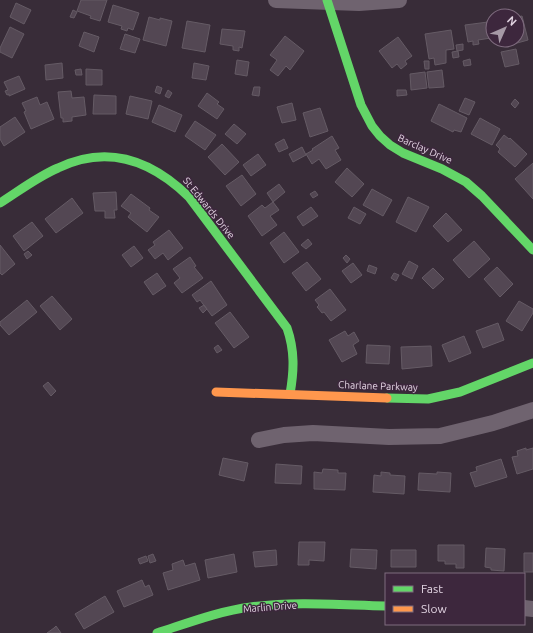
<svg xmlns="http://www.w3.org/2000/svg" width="533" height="633" viewBox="0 0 533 633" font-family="Ubuntu,sans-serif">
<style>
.building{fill:#534753;stroke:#655b65}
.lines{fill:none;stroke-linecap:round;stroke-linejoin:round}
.street{stroke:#6f636f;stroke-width:16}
.fast{stroke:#63d668;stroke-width:9}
.slow{stroke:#ff974d;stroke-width:9}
.labels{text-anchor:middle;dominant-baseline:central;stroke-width:3;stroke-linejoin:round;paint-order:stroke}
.street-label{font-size:10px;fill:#e2d4e2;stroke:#3d273d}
</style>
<rect width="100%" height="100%" fill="#382c38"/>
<path class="building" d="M81,0H107L100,21L90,18L91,16L77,11Z
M16,3L31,10L24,24L10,17Z
M113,5L139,13L133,30L128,28L127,31L121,29L122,26L108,22Z
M73,10L77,12L74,18L70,17Z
M522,16L528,40L510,45L509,40H517V17Z
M149,17L160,20V18L172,21L166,46L143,40Z
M187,21L210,25L205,52L182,48Z
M488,22L491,38L478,40L479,44L473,45V41L468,42L465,25Z
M10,27L24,34L12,58L0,52V48Z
M222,29L245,31L242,48L239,47V51L233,50V46L220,44Z
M451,30L454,49L446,50V63L435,65L434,58L429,59L425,34Z
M84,32L99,37L94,52L79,46Z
M125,34L140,39L135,53L120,49Z
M285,36L304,51L290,70L286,66L278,76L270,70L277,60L270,55Z
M398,37L412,56L405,61L407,64L401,69L397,64L392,68L379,51Z
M463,44V50L457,51L456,45Z
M516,49L519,64L505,67L501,52Z
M458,51L459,57L453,58L452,52Z
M470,59L471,65L464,66L463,61Z
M237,60L249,62L247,76L235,74Z
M424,61H429V69H425Z
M62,63L63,78L46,80L45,65Z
M194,63L209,66L206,80L192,78Z
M81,69L82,75H76L75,70Z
M86,69L102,70V85H86Z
M442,70L444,87L429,88L427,72Z
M425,72L427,88L411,90L410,74Z
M19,76L25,89L9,96V94L7,95L5,91L8,90L4,82Z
M157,86L162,88L160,94L155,92Z
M254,87H260L259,96L252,95Z
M168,90L172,93L169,98L165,96Z
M397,90H406L407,95L397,96Z
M71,91L72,98L84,97L86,115L72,117V121L63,122V118H61L58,92Z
M207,93L219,102L217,104L224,109L217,119L198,106Z
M94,95L116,96V114H93Z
M130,96L152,101L148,119L126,114Z
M37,97L40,105L47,102L54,119L31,129L24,112L26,111L22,103Z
M465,98L475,102L469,115L459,111Z
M515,99L519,103L515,108L511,104Z
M292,103L296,120L282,123L277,107Z
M439,104L467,118L461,132L454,130L453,132L431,121Z
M159,105L182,115L175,132L152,122Z
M320,108L328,131L310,137L303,113Z
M15,117L25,132L4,146L0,139V127Z
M480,118L500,129L492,145L471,134Z
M195,121L216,135L205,150L185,136Z
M234,124L246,134L237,144L225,134Z
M504,135L509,139L510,138L527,154L515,167L498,152L500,149L496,145Z
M332,136L339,148L335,150L341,160L326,169L319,159L312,164L306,154L313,150L312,149Z
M284,139L288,148L279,152L275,144Z
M222,144L239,162L225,175L208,157Z
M302,147L306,155L293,162L289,154Z
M258,154L266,165L251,176L243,165Z
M533,163V199L515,179Z
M347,168L364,184L352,197L335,182Z
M242,175L256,194L241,206L226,186Z
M279,184L285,192L273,202L267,193Z
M372,189L392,200L383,216L363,205Z
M315,191L318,195L313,198L310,194Z
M116,192L117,210H114L115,218H105V211H95L93,193Z
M131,194L150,208L149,210L159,217L147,232L128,217L131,213L121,206Z
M408,197L429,207L416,232L396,222Z
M72,198L83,213L56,233L45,219Z
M273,202L279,210L270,216L277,225L262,236L248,216L262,205L265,208Z
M311,207L318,216L303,226L297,217Z
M354,207L366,214L360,224L348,218Z
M446,213L462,230L448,242L433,226Z
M32,222L43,236L24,251L13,236Z
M169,230L183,248L168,260L163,253L155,259L148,250L155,245L153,242Z
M284,232L299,252L284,263L270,243Z
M308,239L312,244L306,249L301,245Z
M474,241L490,259L469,278L453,260Z
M0,245L15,264L2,275L0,273Z
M134,246L143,258L131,267L122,255Z
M28,251L32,255L27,259L24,254Z
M346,255L350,259L347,263L343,258Z
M190,257L196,266L194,267L203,278L182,293L174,283L180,278L173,269Z
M409,261L418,266L412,279L402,274Z
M307,262L321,279L306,291L292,273Z
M353,263L362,275L351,283L342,271Z
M369,265L377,268L375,274L367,271Z
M497,267L513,284L500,297L484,279Z
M433,268L444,279L433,289L422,278Z
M157,273L166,286L153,295L144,282Z
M394,273L399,275L396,281L391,278Z
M211,281L227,305L212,316L200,300L197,302L192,295Z
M330,289L346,310L331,321L324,312L322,313L318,308L317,307L319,305L315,300Z
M52,296L72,319L60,330L40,306Z
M27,300L37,312L9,335L0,325V322Z
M519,301L533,309V313L522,331L506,321Z
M204,305L207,309L203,313L199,308Z
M230,312L249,337L234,348L215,323Z
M498,323L504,340L483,348L476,331Z
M345,331L348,336L354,332L359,341L353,345L357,354L342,362L329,340Z
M464,336L471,353L449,362L442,345Z
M218,345L222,350L217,353L214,348Z
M367,345L390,346L389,364L366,363Z
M431,346L432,366L402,369L401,347Z
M48,382L56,391L51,396L43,386Z
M526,448V450L533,448V469L517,474L512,457L518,456L517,451Z
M223,458L248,463L244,481L219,475Z
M501,459L507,477L475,487L470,473L477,471L476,467Z
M276,464L302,466L301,484L275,483Z
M323,469L338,470V473H346L345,490L314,489V472L322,473Z
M381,472L390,473V475L405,476L404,494L373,492L374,475L381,476Z
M437,472L451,473L450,492L418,490L419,473L437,474Z
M299,542H325L324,561L309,560V565H298Z
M438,545H464V568H456V564H445V561H438Z
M486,548L505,549L504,571L491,570V568L485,567Z
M351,549L377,550L376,569L350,567Z
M276,550L277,565L255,567L253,552Z
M391,550H416V567H391Z
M524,553H533V572H524Z
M153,554L156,561L150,563L148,556Z
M234,554L237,572L208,578L205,560Z
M146,556L148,561L140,564L138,559Z
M183,560L185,566L195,563L200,580L168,590L163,573L173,570L172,564Z
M142,580L145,587L149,585L153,595L124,607L117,591Z
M105,596L114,612L84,629L75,614Z
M56,626L61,633H47L54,628Z"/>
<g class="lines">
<path class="street" d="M276,0L359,3L399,0
M259,440L284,435L313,433L389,437L440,436L493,423L533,410
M524,608L533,609"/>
<path class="fast" d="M327,0L361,105L372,126L380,136L390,145L403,153L442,169L466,182L482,196L533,250
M0,203C19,191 37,177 58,168C108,144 151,160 189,197L287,328C295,351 294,371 290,394
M387,398L428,399L460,392L533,363
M157,633C188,623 219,611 251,607C296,601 341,605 386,606"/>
<path class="slow" d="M216,392L387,398"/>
</g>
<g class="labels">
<g class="street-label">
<text transform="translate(425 149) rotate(24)">Barclay Drive</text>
<text transform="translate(209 208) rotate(51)">St Edwards Drive</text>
<text transform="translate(378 386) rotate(2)">Charlane Parkway</text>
<text transform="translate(270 607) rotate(-4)">Marlin Drive</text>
</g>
</g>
<rect x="385" y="573" width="140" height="52" fill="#3d273d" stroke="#7f6c7f"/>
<rect x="393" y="586" width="20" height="6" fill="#63d668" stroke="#7f6c7f"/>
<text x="421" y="593" font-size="12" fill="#e2d4e2">Fast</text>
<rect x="393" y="606" width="20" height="6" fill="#ff974d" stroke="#7f6c7f"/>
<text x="421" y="613" font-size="12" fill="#e2d4e2">Slow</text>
<g transform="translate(505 28) rotate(45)"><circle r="19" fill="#3d273d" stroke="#7f6c7f"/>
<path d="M0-3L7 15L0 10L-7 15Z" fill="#a699a6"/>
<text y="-6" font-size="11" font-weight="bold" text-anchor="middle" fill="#e2d4e2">N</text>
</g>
</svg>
